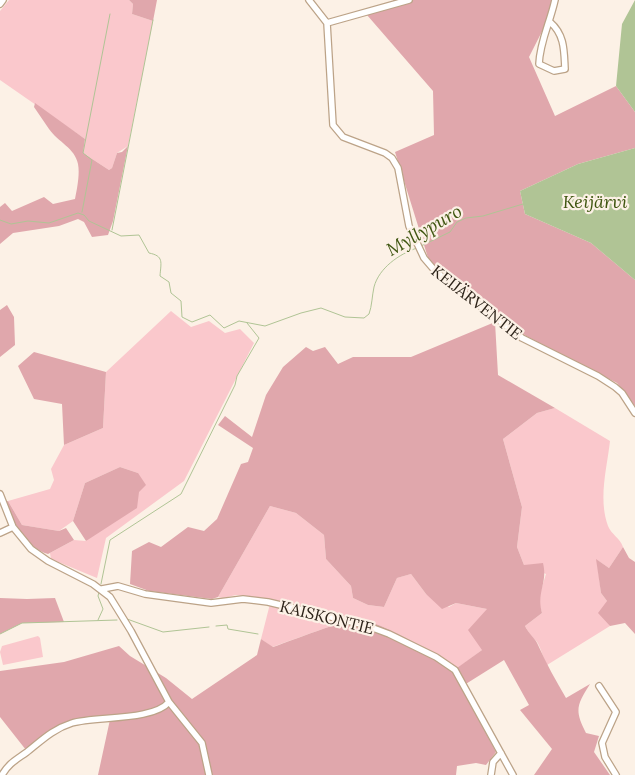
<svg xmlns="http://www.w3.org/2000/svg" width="635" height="775" viewBox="0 0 635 775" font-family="Lora,serif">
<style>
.green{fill:#fac8cc}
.forest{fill:#e0a7ac}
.water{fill:#b0c495}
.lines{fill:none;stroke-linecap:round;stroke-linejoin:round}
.stream{stroke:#b0c495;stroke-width:1}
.minor-casing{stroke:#bca388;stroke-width:8}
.minor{stroke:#fff;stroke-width:5.5}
.labels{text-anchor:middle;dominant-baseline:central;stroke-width:4.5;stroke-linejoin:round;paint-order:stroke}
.street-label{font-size:16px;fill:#2c2218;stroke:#fcf1e6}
.water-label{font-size:18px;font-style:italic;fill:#3f5610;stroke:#fcf1e6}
</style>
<rect width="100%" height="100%" fill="#fcf1e6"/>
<path class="green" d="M9,0H129L133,4L132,14L153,21L128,146L117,153L112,168L109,170L83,153L85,139L0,80V11Z
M171,311L191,327L209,321L225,333L240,329L254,343L184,481L106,538L97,578L51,559L50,553L74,540L86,541L138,473L120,467L85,483L73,521L59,531L22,525L8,501L50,489L54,480L51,469L64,445L103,428L106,372Z
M555,408L610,441C607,468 598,499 608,526C611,534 620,538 623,547L609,568L597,560L601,593L607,601L604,617L610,626L547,665C543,658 541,648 537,642C532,637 528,632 525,626L542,613L538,600L546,574L524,565L517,547L522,507L503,439L537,413Z
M270,506L296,513L324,535L326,559L351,586L353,598L368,605L384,607L397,578L411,574L426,594L449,607L456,603L487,609L482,650L458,668C443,657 378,620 361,620C338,621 297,639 272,647L261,639L271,600L236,595L223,598L218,597Z
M38,636L40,638L43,657L3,665L0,652L2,646Z"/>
<path class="forest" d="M129,0H157L153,21L132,14L133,4Z
M393,0H558L529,57L555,116L616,86L635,112V148L578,164L520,191L525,214L591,243L635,280V406L617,383L526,336L429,261L395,152L434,135L433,91L367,15L395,6Z
M35,103L85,139L83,153L109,170L112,168L117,153L122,152L128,146L113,221L108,235L92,237L84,222L78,219L59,226L13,233L0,244V207L5,203L12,211L44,197L53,204L75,199C77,189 80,174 78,164C75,148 58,142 49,129C44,122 39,114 34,107Z
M7,305L14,317L15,345L0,357V310Z
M495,322L498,375L555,408L537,413L503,439L522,507L517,547L524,565L543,563C548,583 536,592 542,613L525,626C528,633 536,639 538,645C546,663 556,681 566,698L590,684C577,705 574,710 586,733L599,736L594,752L610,775H534L552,749L520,710L529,705L504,660L461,687L496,752L486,765L476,763L457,766L456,775H98L111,715C75,720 52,723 26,750L0,717V671L64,662L119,646L130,656L166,678L192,699L257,655L261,639L273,647C297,639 338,621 361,620C378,620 443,657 457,668L482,650L468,630L487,609L456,603L442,609L426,594L411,574L397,578L384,607L368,605L353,598L351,586L326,559L324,535L296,513L270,506L218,597L212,599L149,591L130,584L132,551L149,542L161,547L188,527L204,531L217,519L241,464L248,462L253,448L218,425L225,416L252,437L266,395L283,367L306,347L313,351L325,347L338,364L353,357H411Z
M34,352L106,372L103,428L64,445L62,404L34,399L18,366Z
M120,467L138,473L146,485L139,492L137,508L86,541L73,521L85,483Z
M8,501L22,525L59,531L66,528L74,540L48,554C25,547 14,522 5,502Z
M623,547L629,558L635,562V634L625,623L610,626L598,613L607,601L601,593L596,559L609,568Z
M0,598L27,599L55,598L64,622L22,623L0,634Z"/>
<path class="water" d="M635,0V112L616,86L622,24Z
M635,148V280L591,243L525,214L520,191L578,164Z"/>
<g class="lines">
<path class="stream" d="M82,212L92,160L83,153L110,14
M0,220L11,224L28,221L49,223L78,213L84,215L89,221L121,236L139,235L149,253C164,256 161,262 160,276L169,282L171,293L181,301L182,317L192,322L210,315L224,328L239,321L265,326L301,313L321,308L345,317L364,318L369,314C372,306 372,296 374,287C379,268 399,254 417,248
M112,230L153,20
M421,246L450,232L457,222L466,218L483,216L523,204
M101,584L110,540L181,494L235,385L237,376L259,338L247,323
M127,619L163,632L209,627
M98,620L103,609L98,596L99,592
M216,626L227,625L228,629L258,634
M0,634L22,623L117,620"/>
<g class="minor-casing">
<path id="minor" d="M309,0L327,23L333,125L343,137L385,153L392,158L398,168L409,226L424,258L436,272L522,338L598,376L615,387L622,393L635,413
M0,4L3,0
M550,22C565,35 564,51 565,69L554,71L539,64C540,41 550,23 555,0
M327,23L409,0
M0,494L13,527L31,549L48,561L93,584L110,597L131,631L169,702L202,743L209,775
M0,533L13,527
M102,589L118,586L145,594L211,603L243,599L268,602L365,625L389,634L436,657L455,670L513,775
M599,686L616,712L602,743L605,757L616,775
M2,775C9,763 16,760 27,752C42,740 53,729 72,723C96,716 153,721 169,702
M491,775L493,762L501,753"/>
</g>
<use href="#minor" class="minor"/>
</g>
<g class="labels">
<g class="street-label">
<text transform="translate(477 302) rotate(38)">KEIJÄRVENTIE</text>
<text transform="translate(327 617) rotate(14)">KAISKONTIE</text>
</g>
<g class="water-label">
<text x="595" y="201">Keijärvi</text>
<text transform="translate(424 230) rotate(-30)">Myllypuro</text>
</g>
</g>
</svg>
